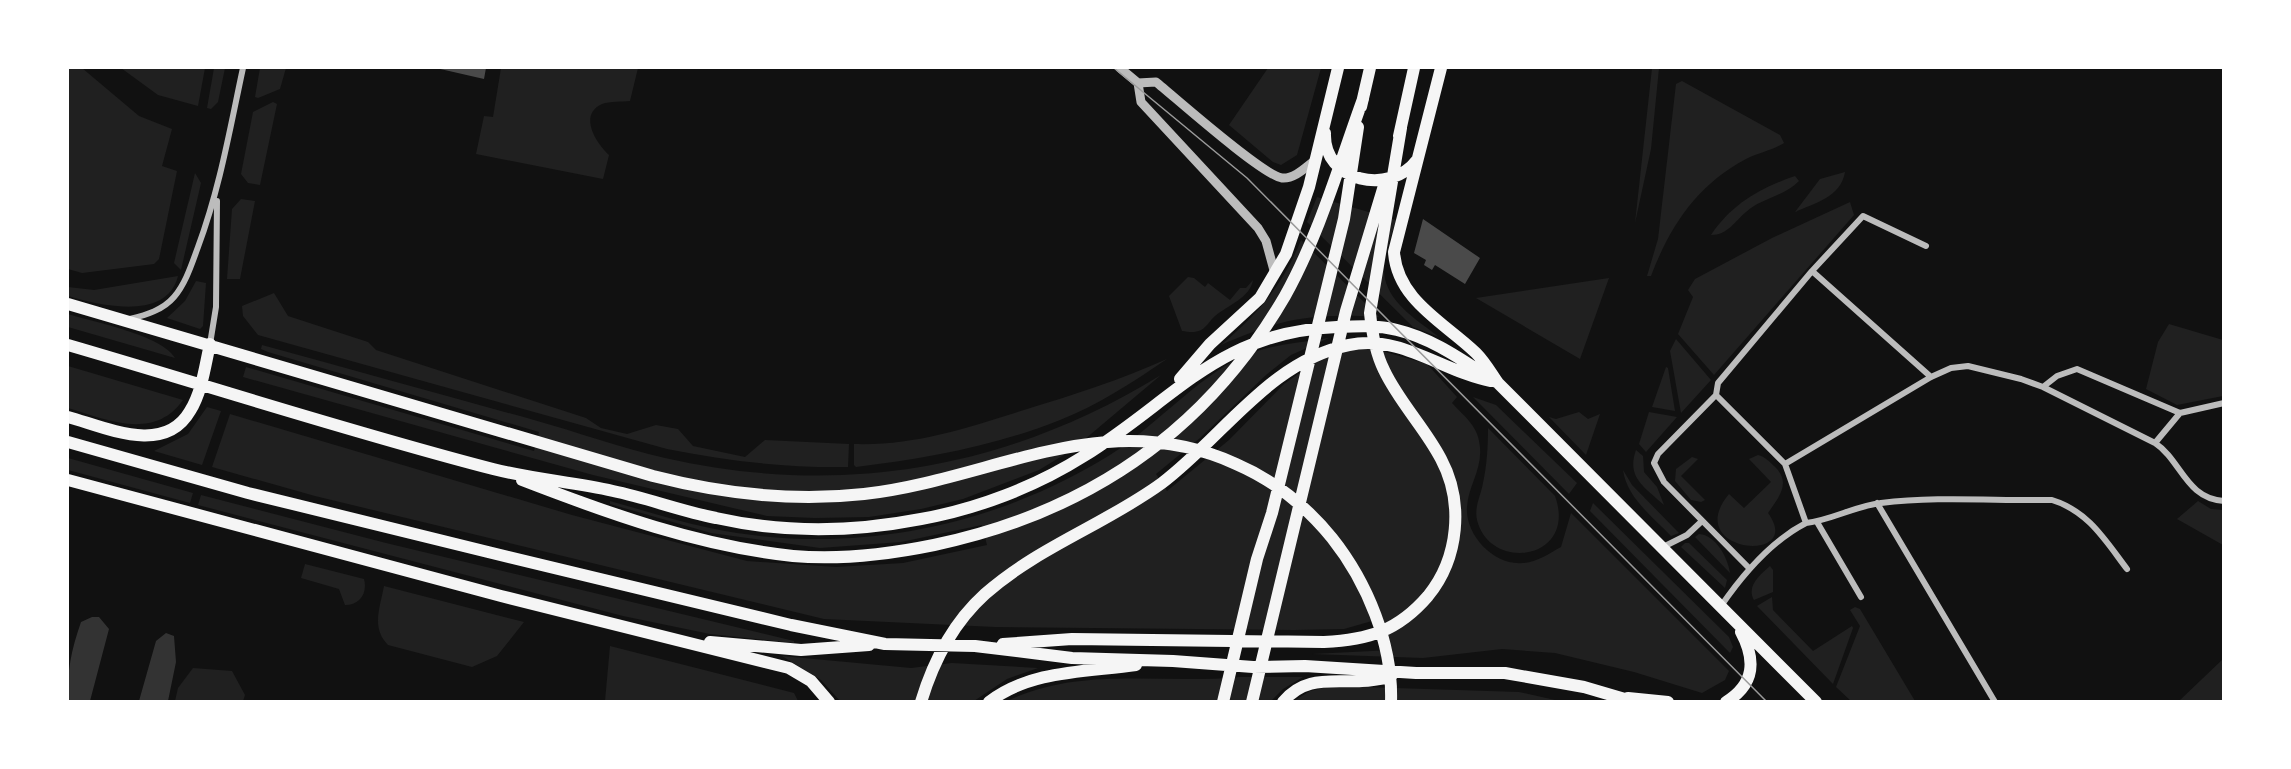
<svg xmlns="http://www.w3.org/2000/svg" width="2291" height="769" viewBox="0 0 2291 769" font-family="Roboto,sans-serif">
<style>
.green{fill:#202020}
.water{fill:#333}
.building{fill:#4a4a4a}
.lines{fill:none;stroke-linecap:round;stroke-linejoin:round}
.minor{stroke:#bcbcbc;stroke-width:6}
.tertiary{stroke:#bcbcbc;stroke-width:9}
.trunk{stroke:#f5f5f5;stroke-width:12}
.tram{stroke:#9a9a9a;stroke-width:1.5}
</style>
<rect width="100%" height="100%" fill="#111"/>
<path class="green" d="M68,68H82L139,116L172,129L162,166L177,171L159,259L154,264L82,273L68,269Z
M121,68H205L198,106L158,95Z
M214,68H225L218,102L211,109L207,108Z
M260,68H286L280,89L258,98L255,97Z
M501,68H638L630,101C622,102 610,101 602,104C578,115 596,143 609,155L603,179L476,154L484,116L493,117Z
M1268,68H1321L1297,155L1281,165L1273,162L1229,125Z
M1652,68H1659L1651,149L1635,223Z
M1682,81L1780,135L1784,143C1773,150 1758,153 1746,159C1697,185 1670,226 1651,276H1647L1658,239L1676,84Z
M273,102L277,104L260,185L248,183L241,174L253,112Z
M1845,172C1841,197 1815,203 1795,212L1820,179Z
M195,173L201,183L181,270L174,263Z
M1795,176L1799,181C1785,196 1761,198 1746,212C1735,221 1728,235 1711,235C1732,204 1760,188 1795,176Z
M1317,197L1396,220C1391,237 1381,261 1385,279C1391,305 1420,322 1439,337L1413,327L1307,222Z
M241,199L255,201L240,279H227L232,209Z
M1850,202L1854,215L1714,375L1678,334L1693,297L1688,290L1695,279L1772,238Z
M1301,240L1379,317C1311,313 1283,318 1221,345C1258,314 1283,285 1301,240Z
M178,276C167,322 98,305 68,296V287L94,290Z
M1188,277L1194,278L1205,287L1208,283L1230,300L1240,288H1246L1253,280C1250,298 1228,305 1215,316C1210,320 1207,327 1201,330C1195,333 1189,332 1182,331L1169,296Z
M1609,278L1580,359L1476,298Z
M196,281L206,283L203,326L200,329L167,318L185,301Z
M274,293L288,316L368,342L376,350L586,418L601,428L627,434L656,425L678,429L693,446L745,457L765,440L849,444L848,467C786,468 727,461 667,449L258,335L243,316L242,306Z
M68,314C93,322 162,335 175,358L68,327Z
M2169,324L2223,340V396L2177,405L2146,389L2158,342Z
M1329,338L1291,355L1266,375L1200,438L1156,474L1167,491L1229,440L1284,384L1311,365L1342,351L1356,347L1375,349L1427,364L1457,397L1452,403C1466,418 1479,427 1480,448C1482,469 1468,487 1467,507C1465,535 1494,566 1523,563C1538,562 1548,554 1561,547L1571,513L1729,671L1725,680L1702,693L1634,672L1555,653L1502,649L1423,658L1312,654L1392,650L1379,619L1344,629L1294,630L995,627L824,619L315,496L212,467L230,414L572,515L747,561L836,567L903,563L987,545L982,525L901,542L820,548L711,533L610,504V501C643,510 676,521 710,528C848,557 992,528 1110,455C1154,428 1208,366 1254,352C1278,344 1304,342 1329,338Z
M1676,339L1711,380L1681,413L1670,351Z
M262,345C353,370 443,395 534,420C577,432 621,448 665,458C841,498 1008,469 1161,375L1072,450L1039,470L963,499L921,509L869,517L815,518L767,516L593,475L243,377L246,367L534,451L539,432L268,352L261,349Z
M1167,359C1133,382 1098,405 1060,420C995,446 925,459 856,467L854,465V444C913,446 967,428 1024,410C1073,395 1120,380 1167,359Z
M68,366L183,400C154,441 107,420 68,408Z
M1666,367L1668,368L1675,411L1652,407Z
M1473,397L1496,405L1577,483L1569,494Z
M207,407L221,411L202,465L154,451L188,434Z
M1579,412L1588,419L1600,414L1586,455L1549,417L1556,419Z
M1649,412L1677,417L1646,452L1639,444Z
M1488,428L1555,496C1578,560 1490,573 1477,520C1474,507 1481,495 1483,483C1487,465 1488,446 1488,428Z
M1636,450L1643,456L1644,472L1657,487L1664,505C1645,487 1626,478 1636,450Z
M1758,455C1765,457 1769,461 1774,466C1792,482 1779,497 1768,513C1806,565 1680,553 1729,494L1744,508L1771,482L1749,459Z
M1692,457L1698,459L1681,476L1705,500L1701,502L1691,500L1675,481L1676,469Z
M68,458L193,493L190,503L68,470Z
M1623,470L1632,485L1679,533L1671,536C1652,516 1627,498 1623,470Z
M201,495L386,543L794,641V643L710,634L623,616L198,505Z
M2198,501L2211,509L2223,510V545L2177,519Z
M1593,503L1729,637L1733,647L1730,653L1590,511Z
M1699,534C1716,535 1728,558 1730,573L1695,537Z
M1685,543H1689L1727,580L1725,588L1681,547Z
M305,564L364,579C368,594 359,605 345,605L339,589L301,578Z
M1770,566L1773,570V592L1754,600C1746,586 1760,575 1770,566Z
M384,586L524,622L497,656L472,667L388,645C371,628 380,608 384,586Z
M1772,597L1773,610L1813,651L1852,626L1853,628L1833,684L1757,606Z
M1855,607L1860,609L1915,701H1851L1836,687L1860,626L1850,610Z
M610,646L794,693L798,701H605Z
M782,656L911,668L952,663L1038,668L1007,679L974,701L841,702L821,680Z
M2223,659V701H2179Z
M193,668L232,671L245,695L243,701H175L178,688Z
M1240,677H1303L1283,689L1271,701L1005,702C1081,665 1159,685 1240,677Z
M1332,686L1519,692L1555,700L1292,702L1310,691Z"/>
<path class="water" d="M92,617H99L109,629L90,701H68C67,671 71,651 81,622Z
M166,633L174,636L176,662L168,701H139L156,641Z"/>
<path class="building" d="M436,68H486L484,79Z
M1423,219L1480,258L1465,284L1435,265L1432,270L1424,265L1426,260L1414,253Z"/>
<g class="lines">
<path class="minor" d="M1812,271L1931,377
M130,319C146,315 163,310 174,297C186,283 192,263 198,247C220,188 230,128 243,68
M210,344L216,307L217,201
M2043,387L2057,376L2077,369L2180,413
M1716,395L1785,464
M2155,443C2181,460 2186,499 2224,501
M1877,503L1995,702
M1817,522L1861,597
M1806,523C1832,520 1855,506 1881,503C1937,496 1996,501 2052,500C2088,511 2105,540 2127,569
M1663,547L1687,535L1702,521
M1749,568L1664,482L1654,463L1658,454L1716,395L1718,383L1812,271L1863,216L1926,246
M1721,606C1743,574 1771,541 1806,523L1785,464L1931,377L1951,368L1968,366L2021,379L2043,387L2155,443L2180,413L2224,403"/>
<path class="tertiary" d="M1120,68L1138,83L1156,82C1177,99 1262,175 1282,178C1294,179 1305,168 1314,161
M1138,83L1141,102L1258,228L1266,241L1275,274"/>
<path class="trunk" d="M1441,68L1394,252C1397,300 1445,323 1476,353C1485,362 1491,373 1498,383L1816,702
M1361,107L1370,68
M1325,133C1323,182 1390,196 1417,160
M1399,136L1414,68
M68,304L653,476C723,494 792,502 864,494C995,479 1104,404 1236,464C1273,480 1306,506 1332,538C1367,582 1393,644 1391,702
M68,345C209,386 350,432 493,469C532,479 573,482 613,491C647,498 681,511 716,518C783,533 854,532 921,519C977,509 1035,487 1084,456C1176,399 1218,332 1337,327C1358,326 1377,325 1397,330C1435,339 1466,363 1498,383
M1180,379L1210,344L1260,298L1286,254L1309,187L1338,68
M68,417C105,427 164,456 190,411C202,392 205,366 210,344
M68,442L248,493L488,552L791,625L885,644L975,646L1072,658L1173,661L1253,667L1305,666L1416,673H1505L1584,687L1635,702
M68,480L501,596L789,668L811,681L829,702
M522,480C610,514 699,546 793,556C838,560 890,554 934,545C1086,513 1206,432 1285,296C1319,235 1339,165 1363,99
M710,642L801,650L869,645
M1003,644L1072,639L1324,642C1368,640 1398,631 1428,596C1459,558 1464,502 1441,459C1425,428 1399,402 1384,370C1375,352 1372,333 1370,313L1401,128
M1628,698L1668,702
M921,702C933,662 954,622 985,594C1038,547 1106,524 1162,483C1224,436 1270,361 1349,345C1401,334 1443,372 1491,381
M989,702C1030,670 1087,672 1136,665
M1223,702L1257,559L1272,513L1344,219L1358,127
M1252,702L1346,311L1386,179
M1283,702C1305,675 1332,683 1362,681C1372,681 1382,679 1391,677
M1726,702C1755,684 1756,660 1741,632"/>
<path class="tram" d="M1114,68L1247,178L1767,702"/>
</g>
<rect width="2291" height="769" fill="none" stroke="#ffffff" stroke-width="138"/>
</svg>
